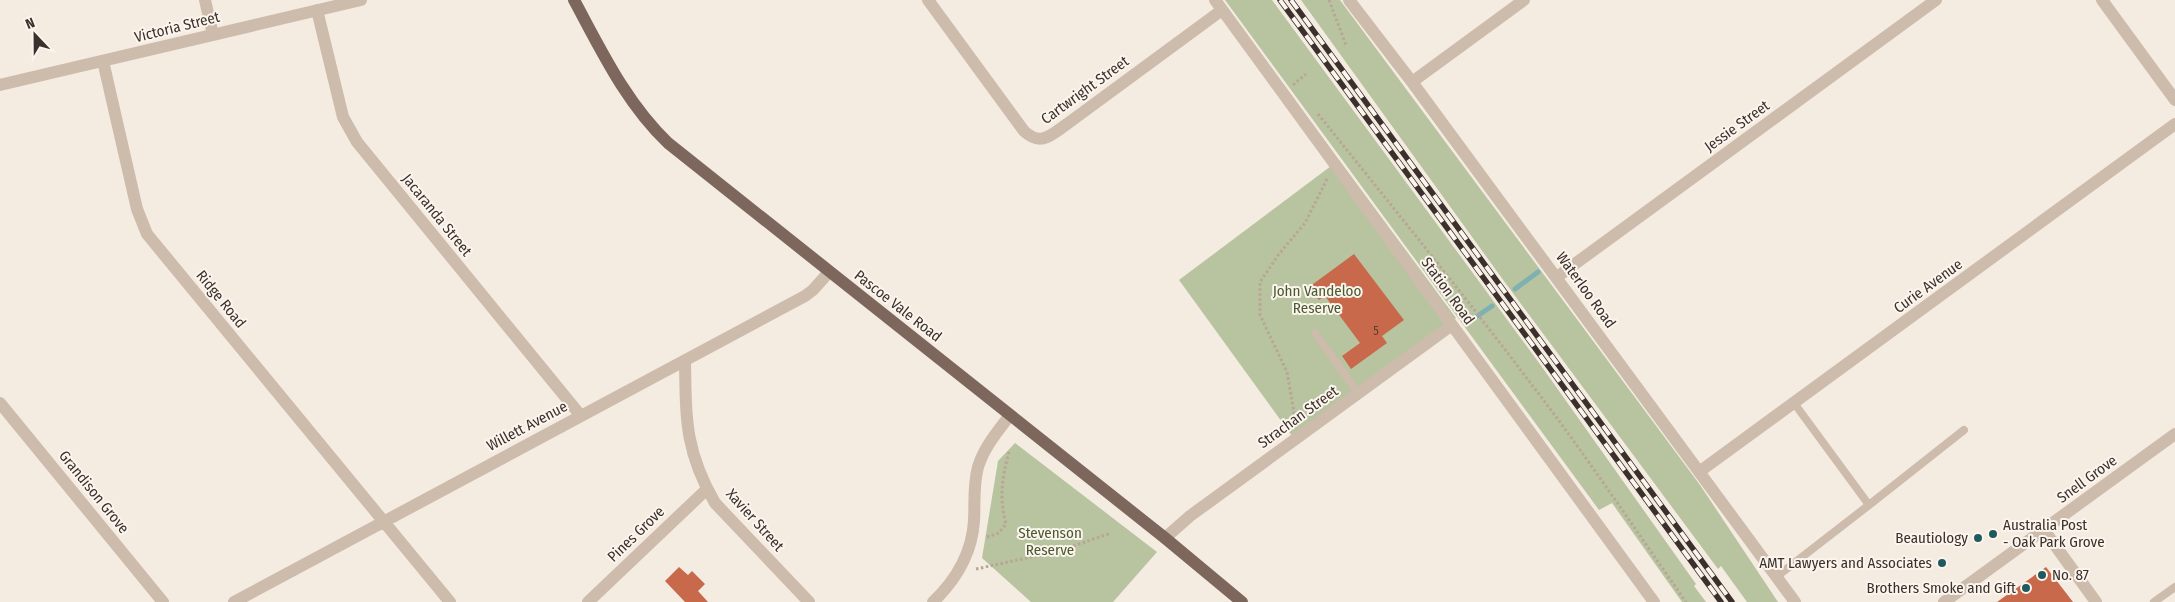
<svg xmlns="http://www.w3.org/2000/svg" width="2175" height="602" viewBox="0 0 2175 602" font-family="'Fira Sans Condensed',sans-serif">
<style>
.green{fill:#b8c4a0}
.lines{fill:none;stroke-linecap:round;stroke-linejoin:round}
.stream{stroke:#7fb0b2;stroke-width:5}
.building{fill:#c8694b}
.path{stroke:#b9a596;stroke-width:3;stroke-dasharray:2.5 2.5;stroke-linecap:butt}
.service{stroke:#cdbbac;stroke-width:8}
.minor{stroke:#cdbbac;stroke-width:12}
.primary{stroke:#7d675c;stroke-width:12}
.rail-casing{stroke:#3b302b;stroke-width:5.5}
.rail{stroke:#fbf5ee;stroke-width:4;stroke-dasharray:11;stroke-linecap:butt}
.poi-dot{fill:#1f5a5e;stroke:#fbf5ee;stroke-width:2}
.labels{text-anchor:middle;dominant-baseline:central;stroke-width:4;stroke-linejoin:round;paint-order:stroke}
.number-label{font-size:12px;fill:#5e3e33}
.street-label{font-size:15px;fill:#3b302b;stroke:#fbf5ee}
.park-label{font-size:15px;fill:#4a5a2e;stroke:#fbf5ee}
.poi-label{font-size:15px;fill:#3b302b;stroke:#fbf5ee;text-anchor:end}
</style>
<rect width="100%" height="100%" fill="#f4ebe1"/>
<path class="green" d="M1225,0H1272L1542,367L1696,584L1694,586L1706,602H1682L1612,503L1599,510Z
M1301,0H1340L1700,485L1778,602H1747L1721,566L1718,569L1501,277Z
M1339,160L1456,318L1295,440L1179,280Z
M1015,443L1157,552L1113,602H1031L982,558L998,461Z"/>
<g class="lines">
<path class="stream" d="M1515,289L1538,272
M1467,323L1492,306"/>
</g>
<path class="building" d="M1354,254L1404,320L1382,336L1387,343L1351,369L1342,356L1360,343L1325,296L1319,300L1309,287Z
M679,567L688,575L692,571L705,584L698,591L708,602H685L665,581Z
M2046,567L2073,602H1997L2021,585Z"/>
<g class="lines">
<path class="path" d="M1329,0L1346,45L1344,46
M1295,85L1294,84L1306,74
M1318,114C1391,205 1465,296 1535,389C1588,458 1636,531 1686,602
M1296,424L1287,372L1260,315V282L1279,254L1305,223L1327,179
M987,537L999,533L1006,524C999,499 1002,477 1009,452
M976,569L1059,551L1111,533"/>
<path class="service" d="M1315,333L1358,393
M1869,505L1964,430
M1776,577L1869,505L1794,403
M2154,602L2175,587"/>
<path class="minor" d="M205,0L213,35
M928,0L1024,131C1041,147 1051,135 1067,124L1222,10
M1215,0L1654,602
M1349,0L1412,82L1795,602
M2102,0L2175,100
M317,10L343,117L357,142L581,416
M103,61L137,209L147,234L450,602
M1412,82L1524,0
M0,85L361,0
M1557,277L1936,0
M685,362C686,420 685,451 715,503L809,602
M0,403L163,602
M1699,472L2175,124
M2044,530L2096,602
M1165,538L1190,516L1452,325
M234,602L805,296L813,290L829,272
M588,602L707,489
M933,602C956,580 972,553 974,521C975,503 973,485 978,467C984,447 998,431 1010,415
M1944,602L2175,434"/>
<path class="primary" d="M574,0C601,50 626,103 668,143L1165,538L1242,602"/>
<g class="rail-casing">
<path id="rail" d="M1280,0L1721,602
M1291,0L1732,602"/>
</g>
<use href="#rail" class="rail"/>
</g>
<g class="poi-dot">
<circle cx="1993" cy="534" r="5"/>
<circle cx="1978" cy="538" r="5"/>
<circle cx="1942" cy="563" r="5"/>
<circle cx="2042" cy="575" r="5"/>
<circle cx="2026" cy="588" r="5"/>
</g>
<g class="labels">
<g class="number-label">
<text x="1376" y="331">5</text>
</g>
<g class="street-label">
<text transform="translate(177 27) rotate(-14)">Victoria Street</text>
<text transform="translate(1085 90) rotate(-36)">Cartwright Street</text>
<text transform="translate(1737 126) rotate(-36)">Jessie Street</text>
<text transform="translate(437 215) rotate(51)">Jacaranda Street</text>
<text transform="translate(1928 286) rotate(-36)">Curie Avenue</text>
<text transform="translate(1586 290) rotate(54)">Waterloo Road</text>
<text transform="translate(1448 291) rotate(54)">Station Road</text>
<text transform="translate(221 299) rotate(51)">Ridge Road</text>
<text transform="translate(898 306) rotate(38)">Pascoe Vale Road</text>
<text transform="translate(1298 417) rotate(-36)">Strachan Street</text>
<text transform="translate(527 426) rotate(-28)">Willett Avenue</text>
<text transform="translate(2087 479) rotate(-36)">Snell Grove</text>
<text transform="translate(94 492) rotate(51)">Grandison Grove</text>
<text transform="translate(755 520) rotate(48)">Xavier Street</text>
<text transform="translate(636 534) rotate(-44)">Pines Grove</text>
</g>
<g class="park-label">
<text x="1317" y="291">John Vandeloo<tspan x="1317" dy="17">Reserve</tspan></text>
<text x="1050" y="533">Stevenson<tspan x="1050" dy="17">Reserve</tspan></text>
</g>
<g class="poi-label">
<text x="2003" y="525" text-anchor="start">Australia Post<tspan x="2003" dy="17">- Oak Park Grove</tspan></text>
<text x="1968" y="538">Beautiology</text>
<text x="1932" y="563">AMT Lawyers and Associates</text>
<text x="2052" y="575" text-anchor="start">No. 87</text>
<text x="2016" y="588">Brothers Smoke and Gift</text>
</g>
</g>
<g transform="translate(35 35) rotate(338)" stroke="#fbf5ee" stroke-width="4" paint-order="stroke">
<path d="M0-4L9 19L0 12L-9 19Z" fill="#3b302b"/>
<text y="-8" font-size="14" font-weight="bold" text-anchor="middle" fill="#3b302b">N</text>
</g>
</svg>
